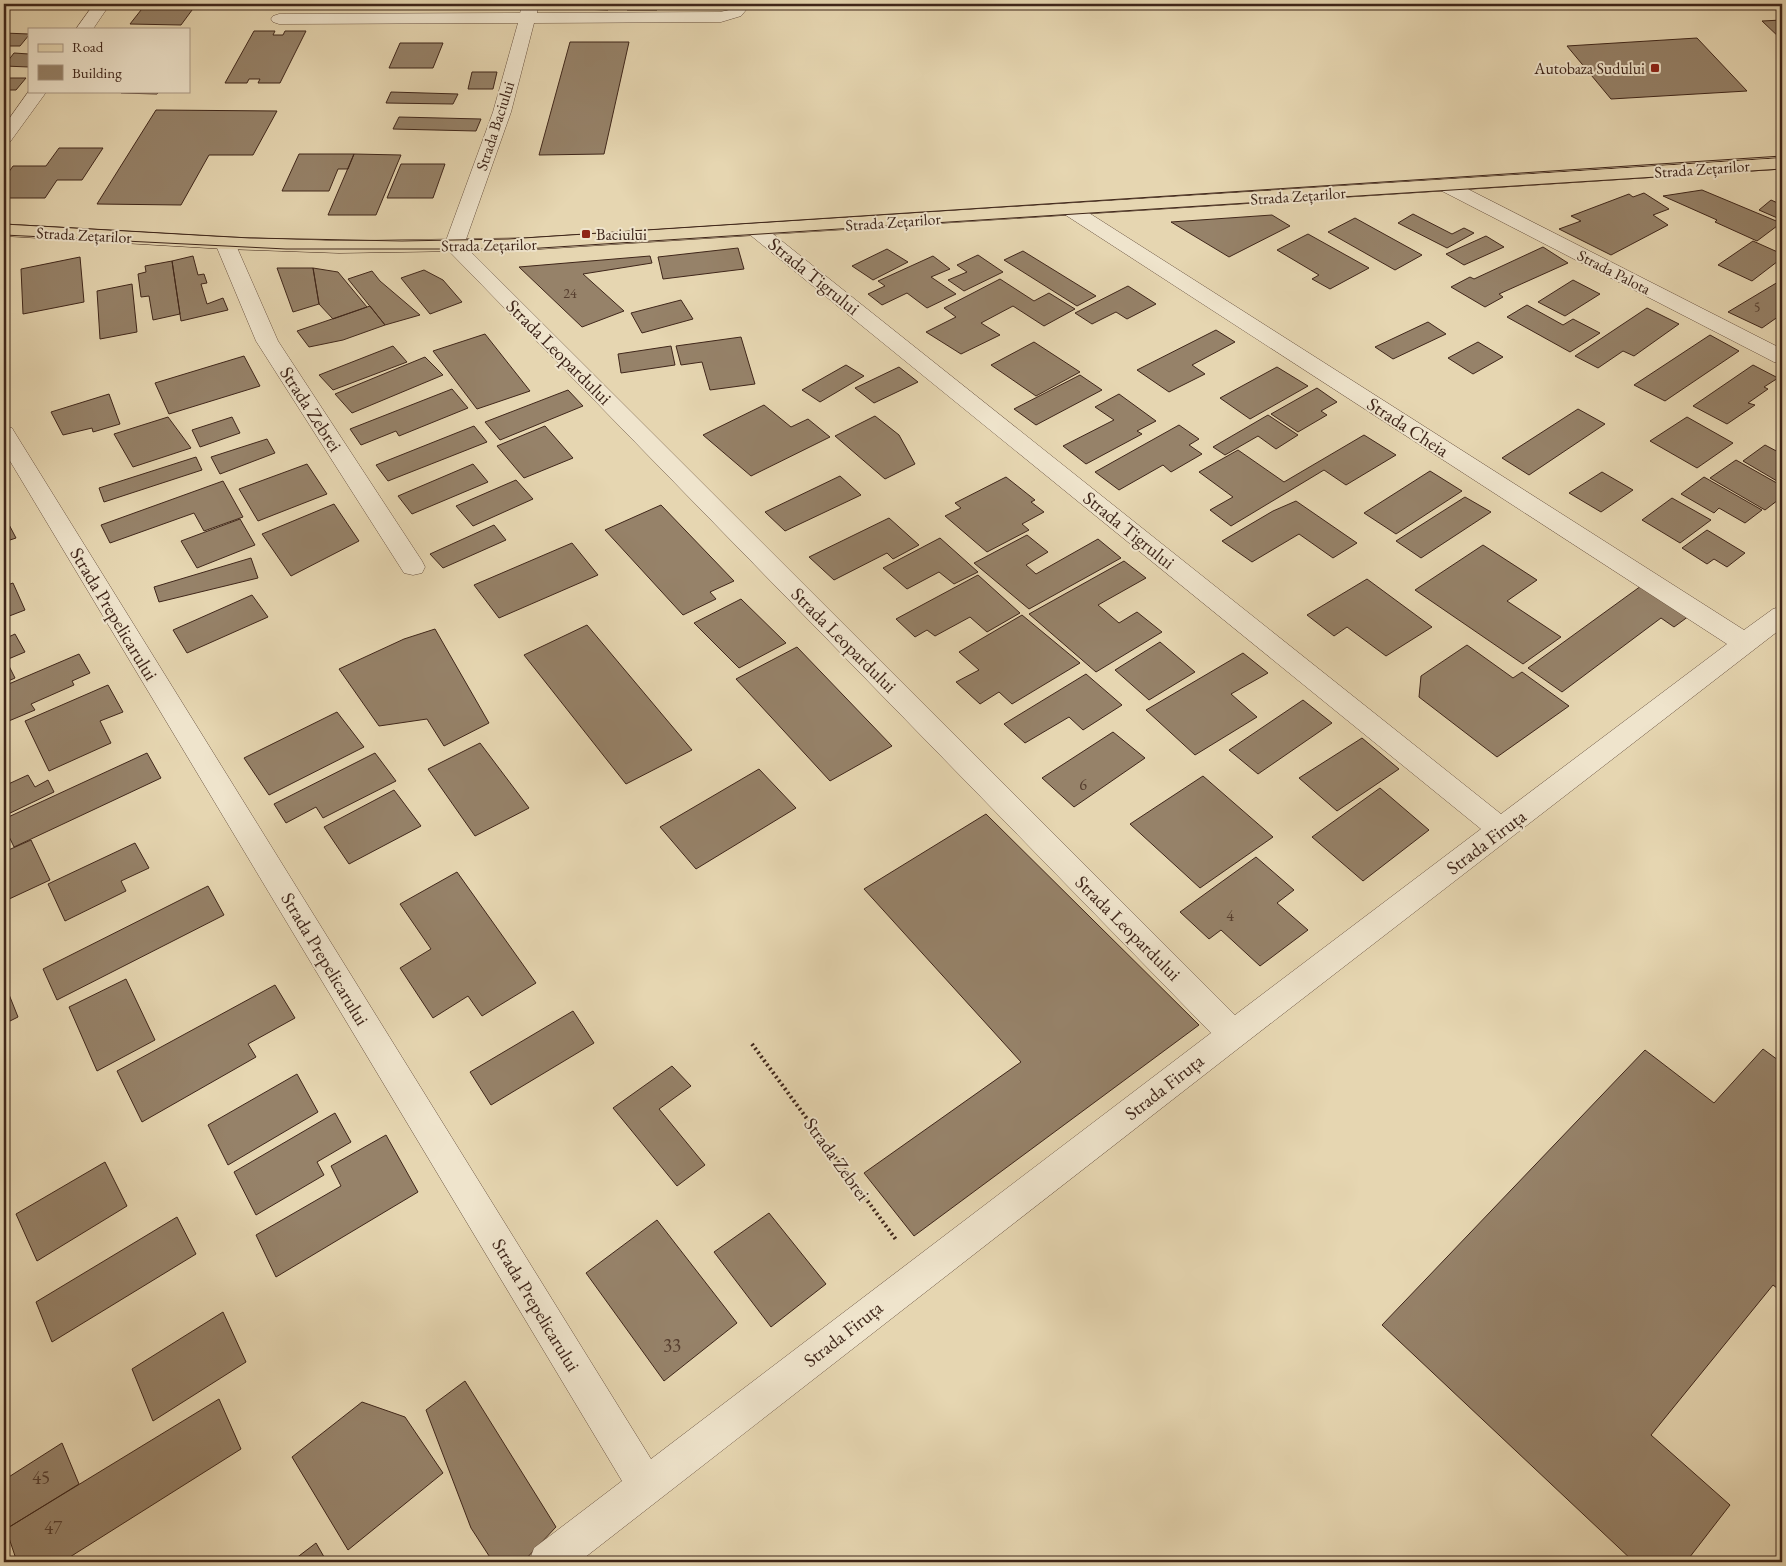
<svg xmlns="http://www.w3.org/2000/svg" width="1786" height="1566" viewBox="0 0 1786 1566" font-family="'EB Garamond',serif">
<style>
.building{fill:#968269;stroke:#3f261a}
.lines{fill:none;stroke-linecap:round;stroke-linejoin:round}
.minor-casing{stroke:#695240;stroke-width:1}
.major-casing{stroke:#3f261a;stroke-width:1}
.path{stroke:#3f261a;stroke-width:4;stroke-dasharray:2 3;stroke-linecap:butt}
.minor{fill:#efe4cc;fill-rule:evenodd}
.major{fill:#e6d6b1;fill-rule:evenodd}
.tram{stroke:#3f261a;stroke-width:1}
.poi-dot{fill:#8f2418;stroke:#efe4cc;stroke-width:2}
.labels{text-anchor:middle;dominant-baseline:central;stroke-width:4;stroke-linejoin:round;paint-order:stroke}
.far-number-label{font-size:14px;fill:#553d2e}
.far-poi-label{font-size:16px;fill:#3f261a;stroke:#efe4cc;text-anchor:end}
.far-street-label{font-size:16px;fill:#3f261a;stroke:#efe4cc}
.number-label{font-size:16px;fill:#553d2e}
.street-label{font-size:19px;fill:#3f261a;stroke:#efe4cc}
.near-number-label{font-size:19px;fill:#553d2e}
</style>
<rect width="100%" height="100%" fill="#e6d6b1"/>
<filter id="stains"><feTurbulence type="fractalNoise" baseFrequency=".004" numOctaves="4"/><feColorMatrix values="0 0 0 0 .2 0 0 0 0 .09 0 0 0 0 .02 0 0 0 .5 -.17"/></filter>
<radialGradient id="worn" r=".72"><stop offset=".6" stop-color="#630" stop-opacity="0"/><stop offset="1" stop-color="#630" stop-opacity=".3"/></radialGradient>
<path class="building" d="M583,4H658L657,10H627L628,5H609L608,10L581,9Z
M145,5L195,6L181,25L130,24Z
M1782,20V40L1762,21Z
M254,31H275L273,35H283L285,31H306L280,83H258L260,79H249L247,83H225Z
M4,33L29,34V35L20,46H4Z
M1697,38L1747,91L1611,99L1567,46Z
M570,42H629L604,154L539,155Z
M400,43H443L433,68H389Z
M14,53L29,54V67L4,66Z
M472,72H497L493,89H468Z
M4,78H26L16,90H4Z
M122,91H160L157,94L121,93Z
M391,92L458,94L453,104L386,103Z
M156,110L277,111L253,155H209L181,205L97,204Z
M399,117L481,119L476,131L393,129Z
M59,148H103L82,180H57L45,198H4V179L13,166H46Z
M299,154H354L348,169H338L329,191H282Z
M354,154L401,155L376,215H328Z
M401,164H445L433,198H387Z
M1702,190L1781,223L1757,241L1715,222L1717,220L1663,196Z
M1644,193L1669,209L1653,215L1668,225L1611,255L1559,229L1581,221L1571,216L1629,194L1633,197Z
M1771,200L1782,205V220L1759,210Z
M1413,214L1452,234L1464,228L1474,233L1447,248L1398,223Z
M1272,215L1290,226L1229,257L1171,222Z
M1355,218L1422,255L1395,270L1328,232Z
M1308,234L1369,268L1330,289L1312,279L1319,275L1277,250Z
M1486,236L1504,247L1464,265L1446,254Z
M1753,241L1782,254V258L1752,281L1718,265Z
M1543,247L1568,263L1499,294L1503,297L1485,307L1451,287L1470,277L1474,279Z
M738,248L744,269L663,279L658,257Z
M887,249L908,262L873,280L852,266Z
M1023,251L1096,296L1077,306L1004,260Z
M978,255L1003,272L964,291L948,280L967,272L957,265Z
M193,256L198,275L204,274L207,283L201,284L207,304L223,298L228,310L181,321L172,261Z
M650,256L652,263L583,274L624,311L582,327L519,267Z
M933,256L950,269L931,277L956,294L927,308L907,293L882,305L868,294L885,286L878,281Z
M80,257L84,302L23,314L21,269Z
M172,261L180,314L153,320L149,296L141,297L138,274L146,272L145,266Z
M277,268H313L319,304L293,312Z
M313,268L338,272L367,307L333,319L319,304Z
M424,270L443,280L462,302L430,314L401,278Z
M372,271L380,281L420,315L385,325L348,279Z
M1000,279L1034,301L1049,293L1075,309L1044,326L1013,306L981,323L1000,335L961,354L926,332L956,317L944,308Z
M1573,280L1600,294L1565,316L1538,302Z
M1778,282L1782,284V314L1762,328L1728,312Z
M132,284L137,332L100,339L97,291Z
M1128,286L1156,304L1127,319L1116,312L1092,324L1075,313Z
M681,300L693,319L642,333L631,313Z
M1527,305L1563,325L1573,319L1600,333L1570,352L1507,317Z
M370,306L385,325L343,340L309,347L297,331Z
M1647,308L1679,324L1634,356L1623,351L1598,368L1575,356Z
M1428,322L1446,334L1393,359L1375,347Z
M1216,330L1235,342L1192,365L1205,374L1169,392L1137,370Z
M485,334L530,391L477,409L433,351Z
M1710,335L1739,351L1665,401L1634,385Z
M741,337L755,384L710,390L702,362L681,365L676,346Z
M1034,342L1080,372L1036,396L991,365Z
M1478,342L1503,357L1473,374L1448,358Z
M393,346L407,362L333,390L319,375Z
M671,346L675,365L621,373L618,354Z
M244,356L260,386L169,414L155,383Z
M425,357L443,375L352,413L335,394Z
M846,365L864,376L820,402L802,390Z
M1753,365L1778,378L1764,387L1768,389L1748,403L1755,405L1727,424L1693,406Z
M899,367L918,382L874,403L855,388Z
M1277,367L1308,386L1250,419L1220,398Z
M1080,375L1102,390L1036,425L1014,409Z
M1317,388L1337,402L1321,411L1327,415L1298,432L1271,414Z
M452,389L468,408L399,436L396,431L361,445L350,429Z
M568,390L583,406L500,440L485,422Z
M109,394L120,424L93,432L92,428L63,435L51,412Z
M1119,394L1156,421L1137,431L1142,434L1086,464L1063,446L1114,420L1095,407Z
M764,405L791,427L808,419L830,437L751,476L703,435Z
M1578,409L1605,424L1529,475L1502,458Z
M1268,415L1298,435L1276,449L1258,436L1225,455L1213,447Z
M875,416L899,435L915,464L885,479L835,436Z
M168,417L191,448L133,467L114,434Z
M232,417L240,433L200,447L192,430Z
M1687,417L1733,443L1697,468L1650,441Z
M1179,425L1199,439L1189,445L1202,454L1171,472L1163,465L1119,490L1095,472Z
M474,426L487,442L388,481L376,465Z
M545,426L573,458L524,478L497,446Z
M1364,435L1396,455L1346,485L1324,470L1231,526L1210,510L1233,497L1199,472L1238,450L1284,482Z
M267,439L275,453L220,474L211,457Z
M1765,445L1782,454V484L1743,461Z
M196,457L202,470L104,502L99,488Z
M1736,460L1782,486V497L1765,510L1710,478Z
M307,464L327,494L258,521L239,489Z
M473,464L488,482L412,514L398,496Z
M1430,471L1462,491L1396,534L1364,513Z
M1602,472L1633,490L1601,512L1569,493Z
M840,476L861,495L785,531L765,512Z
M1006,477L1035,500L1031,502L1044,512L1022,524L1029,530L987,552L945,516L961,508L955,503Z
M1704,477L1762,510L1745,523L1719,508L1714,513L1681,494Z
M516,480L533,499L473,526L456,506Z
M223,481L243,517L204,531L194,513L110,543L101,525Z
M1465,497L1491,512L1421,558L1396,541Z
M1672,498L1711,520L1680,543L1642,520Z
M1296,501L1357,543L1333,558L1299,534L1252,562L1222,541L1273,511Z
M334,504L359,541L291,576L262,534Z
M661,505L734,581L710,592L716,599L683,615L605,530Z
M4,515L16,538L4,542Z
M889,518L919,545L893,559L887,553L834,580L809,557Z
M240,519L255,545L197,568L181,541Z
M494,525L506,540L443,568L430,554Z
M1707,530L1745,553L1727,567L1714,559L1707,564L1682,548Z
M1027,535L1048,552L1026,565L1036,574L1098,539L1121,558L1029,609L974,563Z
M940,538L978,572L954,584L939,572L907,589L883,568Z
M572,543L598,575L499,618L474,585Z
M1483,545L1537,580L1507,601L1561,637L1523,664L1415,590Z
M251,558L258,578L159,602L154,587Z
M1124,561L1146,578L1098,605L1119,623L1137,612L1162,632L1096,672L1029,614Z
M978,575L1020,613L987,632L970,617L935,636L927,630L915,637L896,619Z
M1367,579L1432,627L1386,656L1347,627L1334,636L1307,615Z
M13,583L25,610L4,618V586Z
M1641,586L1689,616L1674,627L1661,618L1562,692L1528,668Z
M252,595L268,617L187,653L173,630Z
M741,599L786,643L739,668L694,623Z
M1022,615L1080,663L1012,704L999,692L980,704L956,682L979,670L959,652Z
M587,625L692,750L626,784L524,655Z
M435,629L489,723L444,746L427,719L379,726L339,669L404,639Z
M15,634L25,652L6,660L15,678L4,683V639Z
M1160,642L1195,672L1149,700L1115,670Z
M1467,645L1513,678L1522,672L1569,706L1497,757L1419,697L1421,676Z
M797,647L892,746L830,781L736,679Z
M1243,653L1268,673L1231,694L1257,717L1195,755L1146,710Z
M79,654L90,673L72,681L74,685L31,704L35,710L4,723V686Z
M1086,674L1122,705L1083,730L1069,717L1025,743L1004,724Z
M108,685L123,712L100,721L111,743L49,771L25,721Z
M1303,700L1332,723L1258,774L1229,750Z
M337,712L364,747L269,795L244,758Z
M1113,732L1145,758L1074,807L1042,778Z
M1362,738L1399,769L1337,811L1299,778Z
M480,743L529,808L475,836L428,769Z
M147,753L161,778L14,847L4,826V819Z
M375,753L396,781L323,818L316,807L286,823L274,804Z
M759,769L796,808L696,869L660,827Z
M28,775L35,787L48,780L54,792L4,816V786Z
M1203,776L1273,837L1200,888L1130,824Z
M1380,788L1429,830L1363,881L1312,837Z
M394,790L421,826L349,864L324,827Z
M986,814L1199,1025L914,1236L864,1173L1021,1062L864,889Z
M31,840L50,880L7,900L4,892V852Z
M135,843L149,868L121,881L126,891L65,921L48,884Z
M1256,857L1294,890L1277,903L1308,930L1260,966L1221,930L1209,939L1180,912Z
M457,872L536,983L482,1016L468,996L433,1018L400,968L431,949L400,904Z
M208,886L224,915L57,1000L43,969Z
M126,979L155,1040L97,1071L69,1007Z
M275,985L295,1018L248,1044L256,1057L142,1122L117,1071Z
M4,987H6L18,1017L4,1024Z
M573,1011L594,1043L491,1105L470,1072Z
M1763,1049L1782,1063V1292L1773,1285L1651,1435L1730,1505L1686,1562H1634L1382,1325L1645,1050L1714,1103Z
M672,1066L691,1086L659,1109L705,1165L677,1186L613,1108Z
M297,1074L318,1112L228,1165L208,1125Z
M335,1113L351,1142L317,1162L324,1175L256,1215L234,1172Z
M386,1135L418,1192L276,1277L256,1235L341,1186L331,1166Z
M105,1162L127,1206L37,1261L16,1214Z
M769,1213L826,1284L771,1327L714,1252Z
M177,1217L196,1254L52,1342L36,1302Z
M657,1220L737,1323L664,1381L586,1273Z
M223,1312L246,1362L153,1421L132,1369Z
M465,1381L556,1527L523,1562H493L471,1528L426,1410Z
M219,1399L241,1449L62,1562H17L6,1529Z
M362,1402L405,1417L443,1473L348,1550L292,1457Z
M62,1443L79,1484L6,1529L4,1524V1480Z
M316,1543L327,1562H291Z"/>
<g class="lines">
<g class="minor-casing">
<path id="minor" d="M94,4H110L93,29H76Z
M523,4H539L537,13L720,12L729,10L734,4H751L741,16L721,22L534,23L511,112L464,245L1235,1015L1481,829L749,234L746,230L749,226L756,224L763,226L1501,814L1727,644L1064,214L1061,210L1064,206L1071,204L1078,206L1744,630L1773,609L1782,606V628L1244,1044L579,1562H529L534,1548L622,1481L4,451V426L12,428L15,433L651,1459L1211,1033L444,246L493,112L518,23L279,24L273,22L271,19L273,16L279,14L520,13Z
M29,91H47L10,142L4,143V126Z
M1447,180L1454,182L1782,349V363L1774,362L1440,190L1438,186L1440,182Z
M225,237L232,239L235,243L278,341L422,561L425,567L422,573L413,575L404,573L256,341L215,243L218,239Z"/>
</g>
<g class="major-casing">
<path id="major" d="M1782,158V169L525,250L339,253L225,249L4,236V224L225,237L339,241L525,238Z"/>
</g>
<path class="path" d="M752,1044L897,1241"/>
<use href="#minor" class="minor"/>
<use href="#major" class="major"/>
<path class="tram" d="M4,224L250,238L402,241L508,239L1782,156
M4,235L286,249H525L1782,169"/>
</g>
<g class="poi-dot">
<rect x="1650" y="63" width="10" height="10" rx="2.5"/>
<rect x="581" y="229" width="10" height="10" rx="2.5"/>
</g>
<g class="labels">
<g class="far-number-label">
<text x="570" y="293">24</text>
<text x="1757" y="307">5</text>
</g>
<g class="far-poi-label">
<text x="1645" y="68">Autobaza Sudului</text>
<text x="596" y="234" text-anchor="start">Baciului</text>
</g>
<g class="far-street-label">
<text transform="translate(495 126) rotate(-72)">Strada Baciului</text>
<text transform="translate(1702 169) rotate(-4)">Strada Zețarilor</text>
<text transform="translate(1298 196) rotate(-4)">Strada Zețarilor</text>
<text transform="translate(893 222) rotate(-4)">Strada Zețarilor</text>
<text transform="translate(84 235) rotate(3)">Strada Zețarilor</text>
<text transform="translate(489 245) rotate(-1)">Strada Zețarilor</text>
<text transform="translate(1614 272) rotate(27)">Strada Palota</text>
</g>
<g class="number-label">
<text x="1083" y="784">6</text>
<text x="1230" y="915">4</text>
</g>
<g class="street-label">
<text transform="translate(814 276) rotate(39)">Strada Tigrului</text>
<text transform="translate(559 352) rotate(45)">Strada Leopardului</text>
<text transform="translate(311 409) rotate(57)">Strada Zebrei</text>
<text transform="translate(1408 427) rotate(33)">Strada Cheia</text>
<text transform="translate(1129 530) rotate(39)">Strada Tigrului</text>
<text transform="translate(114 614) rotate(59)">Strada Prepelicarului</text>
<text transform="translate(844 640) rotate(45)">Strada Leopardului</text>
<text transform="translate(1486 842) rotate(-37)">Strada Firuța</text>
<text transform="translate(1128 928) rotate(45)">Strada Leopardului</text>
<text transform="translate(325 959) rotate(59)">Strada Prepelicarului</text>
<text transform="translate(1164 1087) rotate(-38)">Strada Firuța</text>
<text transform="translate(837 1159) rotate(54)">Strada Zebrei</text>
<text transform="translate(536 1305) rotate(59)">Strada Prepelicarului</text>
<text transform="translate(843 1334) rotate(-38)">Strada Firuța</text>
</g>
<g class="near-number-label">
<text x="672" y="1345">33</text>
<text x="41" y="1477">45</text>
<text x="53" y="1527">47</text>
</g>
</g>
<rect width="1786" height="1566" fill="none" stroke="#e6d6b1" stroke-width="20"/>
<rect x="5" y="5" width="1776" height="1556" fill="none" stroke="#3f261a" stroke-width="2.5"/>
<rect x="10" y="10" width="1766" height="1546" fill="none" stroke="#3f261a"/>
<rect x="28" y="28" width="162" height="65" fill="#efe4cc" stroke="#a99885"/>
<rect x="38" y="44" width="25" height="8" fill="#e6d6b1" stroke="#a99885"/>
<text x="72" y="52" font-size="15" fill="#3f261a">Road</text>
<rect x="38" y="65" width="25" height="15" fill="#968269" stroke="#a99885"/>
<text x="72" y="78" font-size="15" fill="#3f261a">Building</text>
<rect width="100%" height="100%" filter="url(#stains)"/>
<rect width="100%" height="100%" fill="url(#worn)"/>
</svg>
